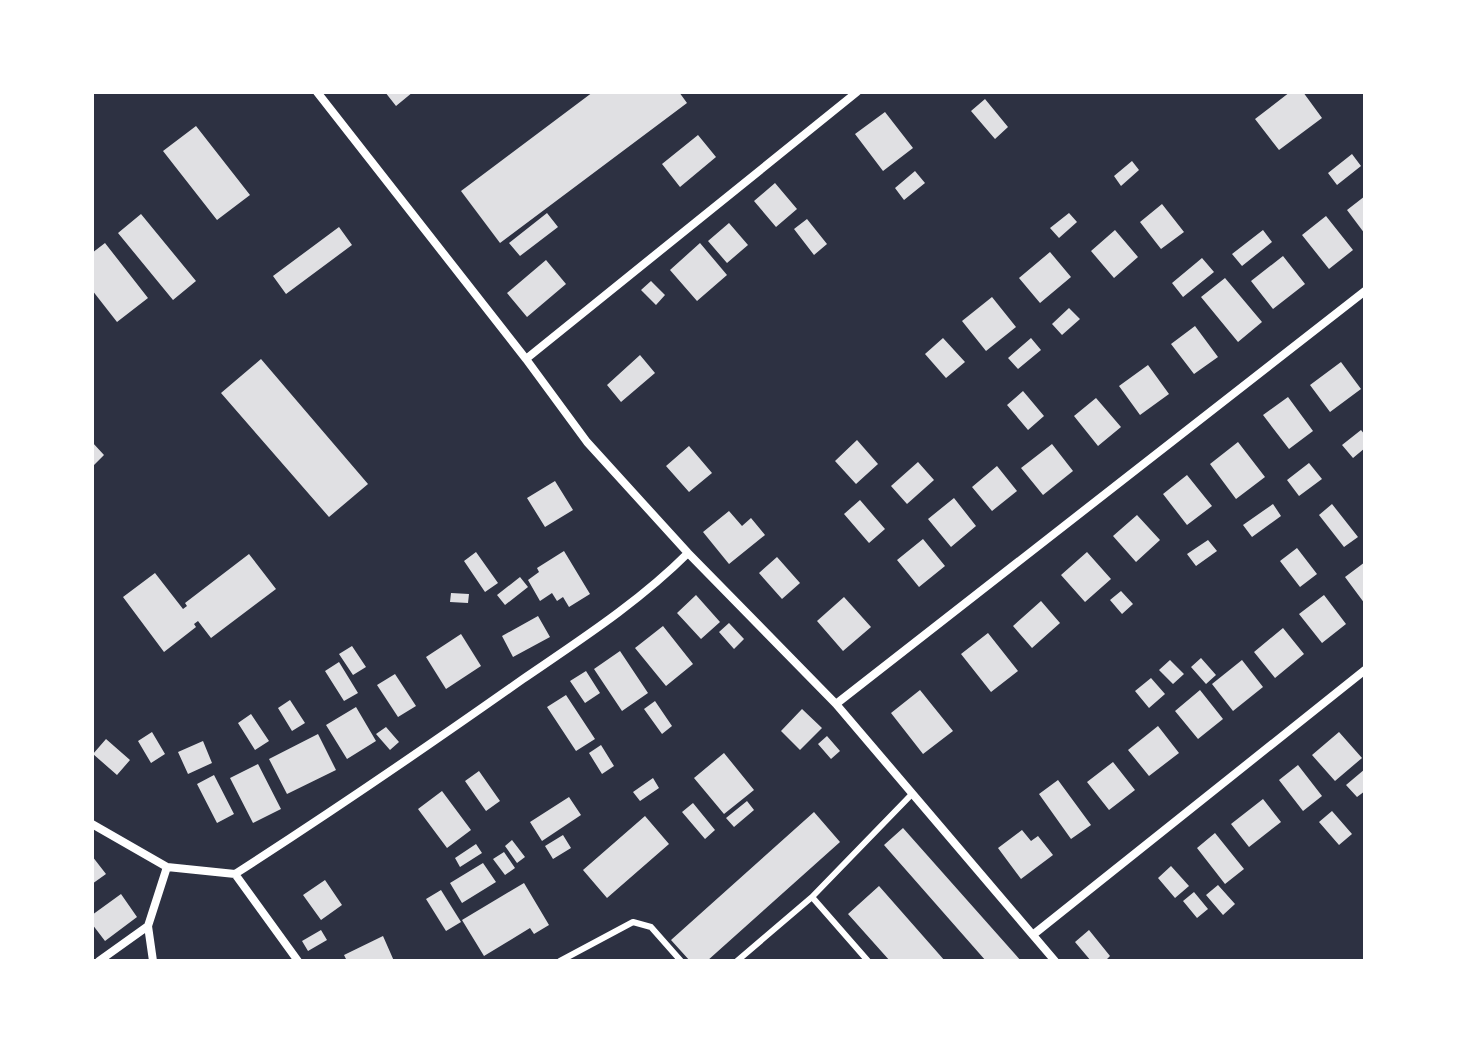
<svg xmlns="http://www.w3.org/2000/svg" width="1457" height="1053" viewBox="0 0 1457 1053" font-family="Inter,sans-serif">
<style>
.building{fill:#e0e0e3}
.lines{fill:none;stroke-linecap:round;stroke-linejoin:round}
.service{stroke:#fff;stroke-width:6}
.minor{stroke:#fff;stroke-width:8}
</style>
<rect width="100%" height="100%" fill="#2d3142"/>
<path class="building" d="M385,92H413L396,106Z
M593,92H679L687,103L500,243L461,191Z
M1290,92H1303L1322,118L1279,150L1255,119Z
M985,99L1008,127L995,139L971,111Z
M885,112L913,148L883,171L855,134Z
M196,126L250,195L217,220L163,151Z
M698,135L716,157L680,187L662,164Z
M1352,154L1361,166L1337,185L1328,173Z
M1132,161L1139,170L1121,186L1114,176Z
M915,171L925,183L904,200L895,188Z
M775,183L797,209L776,227L754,201Z
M1365,196V234L1347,210Z
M1162,204L1184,232L1161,249L1140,222Z
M547,213L558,227L520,256L509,243Z
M1069,213L1077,222L1059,238L1050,228Z
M141,214L196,281L173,300L118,233Z
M1326,216L1353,250L1329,269L1302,235Z
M807,219L827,244L814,255L794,229Z
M729,223L748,245L727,263L708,241Z
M339,227L352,245L286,294L273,276Z
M1115,230L1138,257L1114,278L1091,251Z
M1263,230L1272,242L1242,266L1232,254Z
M105,243L148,298L117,322L92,290V253Z
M700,243L727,275L697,301L670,270Z
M1050,252L1071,277L1040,303L1019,278Z
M1283,256L1305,284L1273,309L1251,281Z
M1202,258L1214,272L1183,297L1172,283Z
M546,260L566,284L527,317L507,293Z
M1225,278L1262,322L1238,342L1201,297Z
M651,281L665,295L656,305L641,290Z
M992,297L1016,327L986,351L962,321Z
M1069,308L1080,319L1062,335L1052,324Z
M1195,326L1218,357L1194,374L1171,344Z
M943,338L965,362L946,378L925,354Z
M1031,338L1041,350L1018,369L1008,358Z
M640,355L655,373L621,402L607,385Z
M261,359L368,484L329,517L221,393Z
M1341,362L1361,389L1330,412L1310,385Z
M1148,365L1169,394L1140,415L1119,386Z
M1023,391L1044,416L1028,430L1007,405Z
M1288,397L1313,431L1289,449L1263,415Z
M1096,398L1121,427L1098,446L1074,416Z
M1361,430L1365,435V448L1353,458L1342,445Z
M857,440L878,464L856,484L835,461Z
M92,442L104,455L92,467Z
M1238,442L1265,477L1236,499L1210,464Z
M1052,444L1073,471L1043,495L1021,468Z
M689,446L712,473L689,492L666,466Z
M918,462L934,480L907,504L891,486Z
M1309,463L1322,479L1299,496L1287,480Z
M997,466L1017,491L992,511L972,487Z
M1187,475L1212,506L1187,525L1163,494Z
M555,481L573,510L545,527L527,498Z
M954,498L976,526L951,547L928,519Z
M860,500L885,529L869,543L844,514Z
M1273,504L1281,516L1252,537L1243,525Z
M1332,504L1358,537L1344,547L1319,515Z
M729,511L742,526L751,518L765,535L729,564L703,532Z
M1137,515L1160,540L1136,562L1113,536Z
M923,539L945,566L919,587L897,560Z
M1208,540L1217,551L1196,566L1187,554Z
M1297,548L1317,574L1300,587L1280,561Z
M564,551L590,594L569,607L563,597L557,601L552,593L540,601L528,580L539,572L537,568Z
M476,552L498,583L485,592L464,561Z
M1087,552L1111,579L1085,602L1061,575Z
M249,554L276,589L211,638L198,621L194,624L196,627L164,652L123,597L155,573L183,609L187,606L185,603Z
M777,557L800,583L782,599L759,573Z
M1365,562V604L1345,577Z
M520,577L528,587L505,605L497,595Z
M1121,591L1133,604L1122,614L1110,600Z
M451,593L469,594L468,603L450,602Z
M696,595L720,622L701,639L677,613Z
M1324,595L1346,624L1322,643L1299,614Z
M844,597L871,627L843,651L817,621Z
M1041,601L1060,623L1032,648L1013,626Z
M538,616L550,637L513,657L502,636Z
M729,623L744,639L734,649L719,632Z
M663,626L693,664L666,686L635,648Z
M1283,628L1304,654L1275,678L1254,652Z
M988,633L1018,671L991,692L961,654Z
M461,634L481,666L446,689L426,657Z
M352,646L366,667L353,675L339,654Z
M620,651L648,693L622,711L594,669Z
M1201,658L1216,675L1206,684L1191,667Z
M1170,660L1184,674L1173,684L1159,670Z
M1242,660L1263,687L1233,711L1212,684Z
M339,662L358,693L344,701L325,671Z
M586,671L600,693L585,703L570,681Z
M395,674L416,706L398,717L377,685Z
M1151,678L1165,694L1149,708L1135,691Z
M920,690L953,731L923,754L891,713Z
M1200,690L1223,719L1198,739L1175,711Z
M566,695L595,739L576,751L547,707Z
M290,700L305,723L292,731L278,708Z
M655,701L672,726L662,734L644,709Z
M356,707L376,741L347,759L326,725Z
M802,709L822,728L800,750L781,731Z
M251,714L269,741L255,750L238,723Z
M1158,726L1179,753L1149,776L1128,750Z
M386,727L399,742L390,750L376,734Z
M152,732L165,754L151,763L138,741Z
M1339,732L1362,758L1335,781L1312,755Z
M318,734L336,770L287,794L269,759Z
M827,736L840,751L831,759L818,744Z
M106,739L130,760L117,775L93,754Z
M203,741L212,763L188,774L178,752Z
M601,745L614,766L602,774L589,753Z
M724,753L754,790L724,814L694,778Z
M1113,762L1135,790L1109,810L1087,782Z
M258,764L281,809L253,823L230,778Z
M1298,765L1322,796L1303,811L1279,780Z
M1365,769V791L1357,797L1346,785Z
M479,771L500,801L486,811L465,781Z
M214,775L234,814L217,823L197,784Z
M653,778L659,788L640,801L633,792Z
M1058,780L1091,825L1071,839L1039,794Z
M442,791L471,830L447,848L418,809Z
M569,797L581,815L542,841L530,822Z
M1263,799L1281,822L1249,847L1231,824Z
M747,801L754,810L734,827L726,818Z
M693,803L715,830L705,839L682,812Z
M1332,811L1352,834L1339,845L1319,822Z
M814,812L840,842L707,961H690L671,940Z
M645,816L669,844L607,898L583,870Z
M903,828L1021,961H986L884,845Z
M1022,830L1031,841L1038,836L1053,855L1021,879L998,848Z
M1215,833L1244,869L1225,884L1197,848Z
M563,835L571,848L553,859L545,846Z
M512,840L525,857L517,863L505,846Z
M476,844L482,853L460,867L455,858Z
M504,852L515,868L505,875L493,859Z
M92,856L106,874L92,884Z
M483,863L496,882L462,903L450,883Z
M1171,866L1189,886L1175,898L1158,878Z
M325,880L342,905L321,920L303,895Z
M524,883L549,925L534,934L530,928L484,956L462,920Z
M1218,885L1235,904L1223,915L1206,895Z
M879,886L945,961H890L848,914Z
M441,890L461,922L446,931L426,899Z
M1194,892L1208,909L1197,918L1183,901Z
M121,894L137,917L105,941L92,924V915Z
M321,930L327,940L308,951L302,941Z
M1089,930L1110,956L1105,961H1091L1075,942Z
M383,936L394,961H347L344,955Z"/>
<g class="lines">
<path class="service" d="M812,897L868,961
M560,961L633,922L651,927L681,961
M737,961L812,897L912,794"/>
<path class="minor" d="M317,92L526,359L587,442L688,553L836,704L1055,961
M526,359L857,92
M836,704L1365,291
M92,824L167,867L235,874L298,961
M235,874C333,811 428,746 523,679C580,640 639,602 688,553
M1034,934L1365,670
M99,961L148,926
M153,961L148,926L167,867"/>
</g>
<rect width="1457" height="1053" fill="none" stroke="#ffffff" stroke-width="188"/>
</svg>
